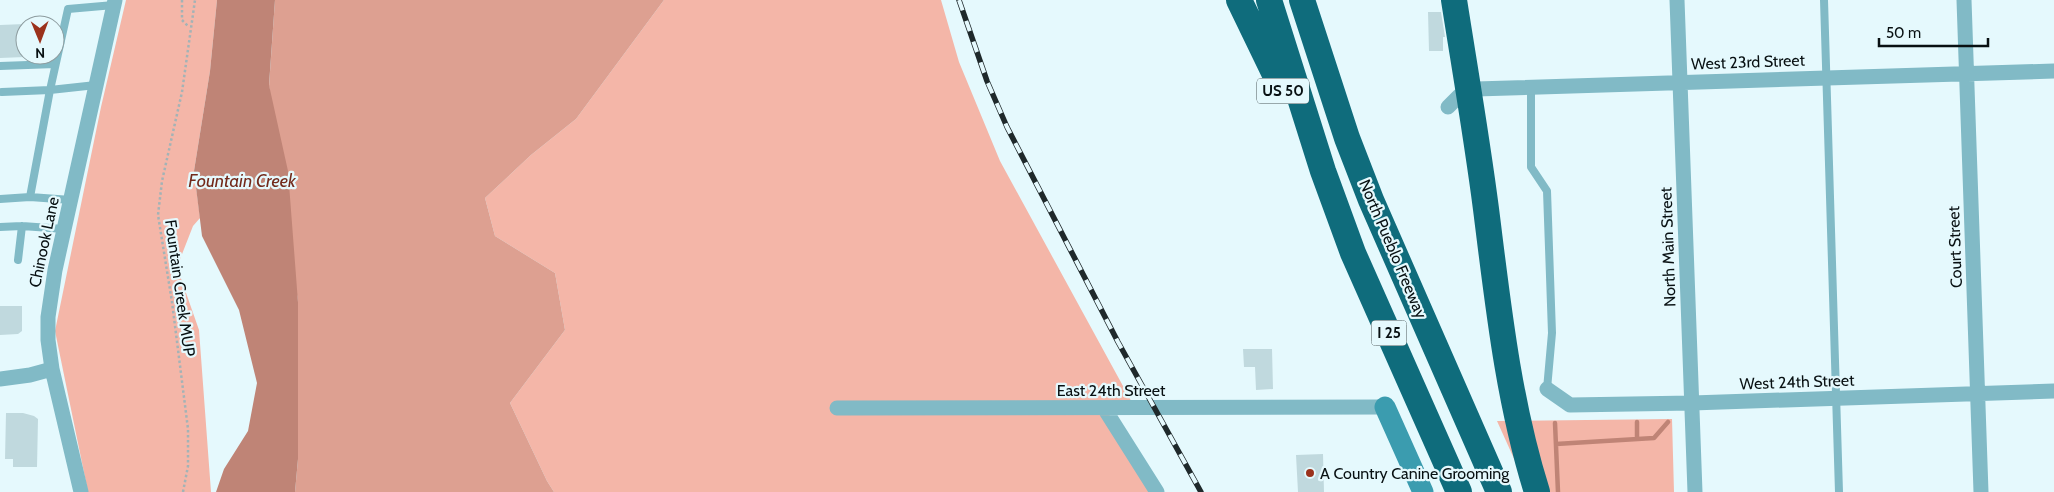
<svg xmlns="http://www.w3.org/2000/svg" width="2054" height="492" viewBox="0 0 2054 492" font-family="Cabin,sans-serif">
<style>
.green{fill:#f4b6a8}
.forest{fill:#dda091}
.water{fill:#bf8476}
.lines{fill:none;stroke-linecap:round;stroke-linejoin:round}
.stream{stroke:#bf8476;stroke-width:4.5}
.building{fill:#c0d9de}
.path{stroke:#a3b3b6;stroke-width:2.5;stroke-dasharray:2.5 2.5;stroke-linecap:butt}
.lane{stroke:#81bac6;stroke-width:8}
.street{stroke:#81bac6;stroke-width:15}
.secondary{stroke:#3b9caf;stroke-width:21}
.highway{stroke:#0f6c7c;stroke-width:26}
.rail-casing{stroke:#1f292b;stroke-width:5.5}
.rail{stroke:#e5f9fd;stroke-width:4;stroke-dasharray:11;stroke-linecap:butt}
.poi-dot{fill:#9b321c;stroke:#e5f9fd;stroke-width:2}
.labels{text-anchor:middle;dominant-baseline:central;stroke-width:4.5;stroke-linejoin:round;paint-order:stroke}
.shield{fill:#e5f9fd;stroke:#4a5658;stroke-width:1}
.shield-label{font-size:15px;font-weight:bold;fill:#081012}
.street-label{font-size:16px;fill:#081012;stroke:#e5f9fd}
.poi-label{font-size:16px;fill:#081012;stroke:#e5f9fd;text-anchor:start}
.water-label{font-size:18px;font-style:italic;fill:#732a1b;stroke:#e5f9fd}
</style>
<rect width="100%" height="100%" fill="#e5f9fd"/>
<path class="green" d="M126,0H217L210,71L194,171L200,218L193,226L177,267L199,330L211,492H88L55,331L101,107Z
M664,0H941L959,62L1000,161L1135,408H1105L1157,492H554L547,481L510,403L565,330L555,273L495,236L485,198L531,155L576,119Z
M1672,419L1674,492H1529L1497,421Z"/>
<path class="forest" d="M275,0H664L576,119L531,155L485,198L495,236L555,273L565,330L510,403L547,481L554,492H295L298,459V302L269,86Z"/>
<path class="water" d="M217,0H275L269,85L288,171L298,302V459L295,492H216L224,469L248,431L257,383L239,310L202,236L194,171L210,71Z"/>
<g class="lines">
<path class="stream" d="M1555,423L1558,492
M1637,439V422
M1556,444L1654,438L1668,422"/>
</g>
<path class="building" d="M1428,12H1441L1445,37H1443V51H1429Z
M25,24V57L0,58V25Z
M0,306H22V331L18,334L0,335Z
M1243,349H1272L1273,389L1256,390L1255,367H1244Z
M6,413H23L34,416L38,419L37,467H13V459H5Z
M1323,454L1324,492H1298L1296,455Z"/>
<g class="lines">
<path class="path" d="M182,0V20L189,27
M183,492L188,466V429L172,302L158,215L162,181L182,92L195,0"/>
<path class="lane" d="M1824,0L1839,492
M0,66L55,64
M96,85L50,90L68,9L114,5
M1531,88V167L1547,191L1552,333L1547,389
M2,92L50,90L30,197L71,200
M0,199L30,197
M0,227L22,226L64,229
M18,260L22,226"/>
<path class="street" d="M1677,0L1695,492
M1964,0L1981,492
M1448,107L1459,96L1476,89L2054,71
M0,379L30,375L52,369
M1547,389L1570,405L1692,403L2054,391
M837,408L1385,407
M1104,408L1157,492
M81,492L52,369L48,340V317L55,270L115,0"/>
<path class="secondary" d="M1385,407L1423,492"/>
<path class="highway" d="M1239,0L1283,91
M1269,0L1323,171L1353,253L1459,492
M1302,0L1347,138L1371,200L1499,492
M1454,0C1465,70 1477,139 1486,209C1498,304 1508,400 1537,492"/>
<g class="rail-casing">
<path id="rail" d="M959,0L987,81L1007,127L1118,342L1201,492"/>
</g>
<use href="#rail" class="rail"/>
</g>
<circle class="poi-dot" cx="1310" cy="473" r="5"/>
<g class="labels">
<g class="shield">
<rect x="1257" y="78.5" width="52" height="25" rx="4"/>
<rect x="1371.5" y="320.5" width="35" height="25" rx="4"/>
</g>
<g class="shield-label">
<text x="1283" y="91">US 50</text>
<text x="1389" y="333">I 25</text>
</g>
<g class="street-label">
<text transform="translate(1748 62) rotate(-2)">West 23rd Street</text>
<text transform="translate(44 242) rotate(-78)">Chinook Lane</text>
<text transform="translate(1668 247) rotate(-92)">North Main Street</text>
<text transform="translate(1955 247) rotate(-92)">Court Street</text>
<text transform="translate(1393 249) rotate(67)">North Pueblo Freeway</text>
<text transform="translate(180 288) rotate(82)">Fountain Creek MUP</text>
<text transform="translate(1797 382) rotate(-2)">West 24th Street</text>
<text x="1111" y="390">East 24th Street</text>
</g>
<g class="poi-label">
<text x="1320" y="473">A Country Canine Grooming</text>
</g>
<g class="water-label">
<text x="242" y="181">Fountain Creek</text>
</g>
</g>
<g transform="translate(40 40) rotate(179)"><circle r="24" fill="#e5f9fd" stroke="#8d9c9f"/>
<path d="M0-4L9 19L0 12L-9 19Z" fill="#9b321c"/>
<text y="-8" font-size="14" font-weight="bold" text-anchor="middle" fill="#081012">N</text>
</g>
<path d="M1879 38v8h109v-8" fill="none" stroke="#081012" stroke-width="2.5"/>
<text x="1886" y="38" font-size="15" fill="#081012" stroke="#e5f9fd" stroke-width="4" paint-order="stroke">50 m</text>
</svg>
